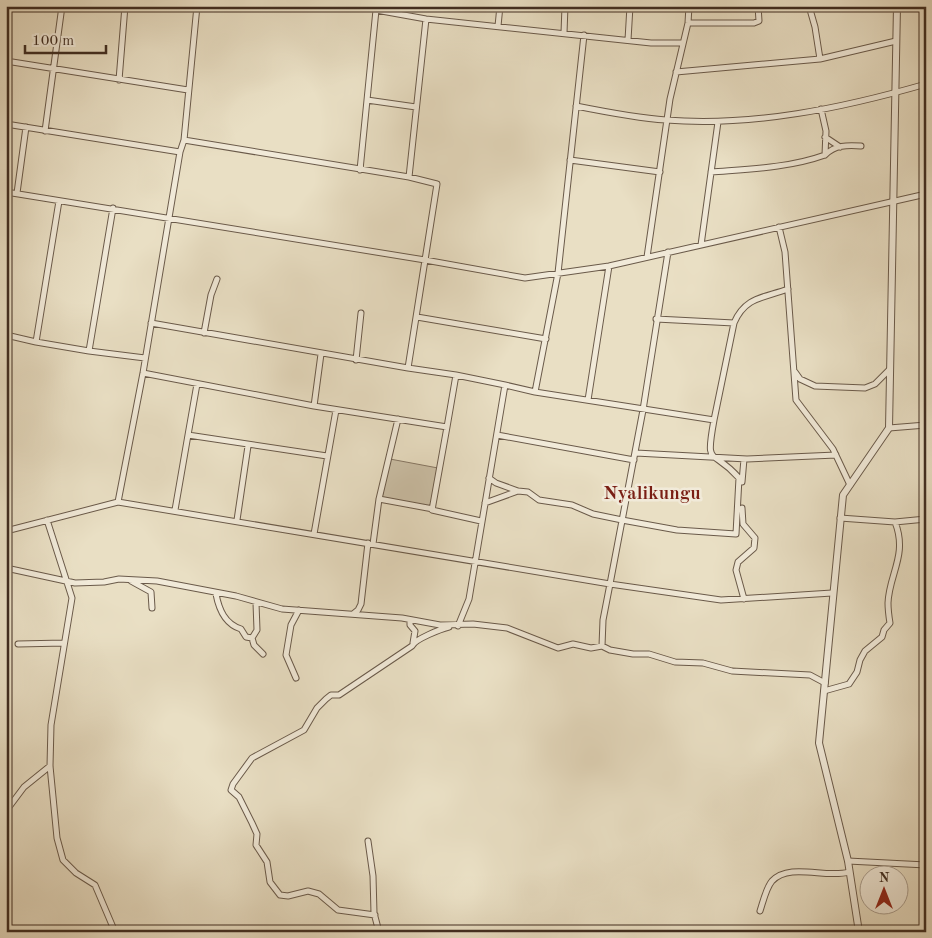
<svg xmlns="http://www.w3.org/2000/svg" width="932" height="938" viewBox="0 0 932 938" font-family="'Old Standard TT',serif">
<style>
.green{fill:#ccc1a8;stroke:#867764}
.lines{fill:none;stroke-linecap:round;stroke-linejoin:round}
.minor-casing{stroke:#6a5a4a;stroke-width:7}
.tertiary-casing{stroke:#6a5a4a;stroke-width:8}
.minor{stroke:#f1ead9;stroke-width:5}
.tertiary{stroke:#f1ead9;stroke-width:6}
.labels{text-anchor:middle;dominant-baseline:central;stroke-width:5;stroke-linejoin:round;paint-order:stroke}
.district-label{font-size:19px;font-weight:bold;fill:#7a1f14;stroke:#f1ead9}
</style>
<rect width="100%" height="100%" fill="#e9dfc4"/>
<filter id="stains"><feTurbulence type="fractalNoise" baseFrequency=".004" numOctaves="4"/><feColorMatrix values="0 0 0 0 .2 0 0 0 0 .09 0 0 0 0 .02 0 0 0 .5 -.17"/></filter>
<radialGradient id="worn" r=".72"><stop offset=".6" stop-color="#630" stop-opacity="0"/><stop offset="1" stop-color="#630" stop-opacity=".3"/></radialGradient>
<path class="green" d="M390,459L438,468L433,509L382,498Z"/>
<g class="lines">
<g class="minor-casing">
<path id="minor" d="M197,6L184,140L180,152L143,373L118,502L610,584L643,410L668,252
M376,6V10L426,19L651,43H683
M809,6L815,27L820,59
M688,23H754L759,21L758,6
M498,26L500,6
M564,33L565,6
M628,40L630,6
M6,61L188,90
M676,72L820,59L896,41
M119,80L125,6
M367,100L416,107
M576,106C606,112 636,118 666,120C752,127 843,108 926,84
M6,124L180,152
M45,131L62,6
M825,137L840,147
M825,155C835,145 847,145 861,146
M570,160L660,172
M360,170L376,10
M711,172C748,169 789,168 825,155L826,131L821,109
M409,177L426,19
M6,192L425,260L525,278L609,266L926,194
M17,193L26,127
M59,201L36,342L89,351
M113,208L89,351L145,358
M779,227L785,252L796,400L833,449L850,485
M701,245L718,122
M647,257L670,99L688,23L689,6
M417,317L546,339
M656,319L734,323
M151,323L408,368L437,184L409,177L184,140
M204,333L211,295L217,279
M6,335L36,342
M356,360L361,313
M408,368L456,375
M795,372L800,379L815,386L865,388L875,384L890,369
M143,373L314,406L321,354
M535,392L558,273L584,35
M588,400L609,266
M314,406L447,427L456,375L505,385
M447,427L432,510L481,521
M889,428L926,425
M188,435L197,384
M497,435L634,460
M636,453L747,459L836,455
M489,478L496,483L518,491
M742,482L744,459
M379,499L433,509
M485,503L518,491L528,492L539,500L572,505L593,514L622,520L677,530L736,534L739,478C712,447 705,469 714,420
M742,508L743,524L755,538L754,548L738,562L736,570L744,599
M175,510L188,435L327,456
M840,518L895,522L926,519
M47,520L72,598L51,725L50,766L57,838L63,860L76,873L95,885L115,932
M237,520L248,446
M6,531L118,502
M314,534L336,410
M373,544L379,499L398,419
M6,568L75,583L104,582L119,579L157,581L236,596L282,609L402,618L440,625L473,624L507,628L558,648L573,644L591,648L602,646L610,650L633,654H649L675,662L703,663L732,671L810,675L825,683
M131,581L151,592L152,608
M216,594C219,610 225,624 241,629L246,637L252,638
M256,603L257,630L252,638L254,645L263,654
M353,614L358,610L361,604L368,543
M410,620V625L415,631L413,643
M458,626L469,599L505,385L535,392L714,420L734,323C745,297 763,298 788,289
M18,644L64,643
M602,646L603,620L610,584L721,600L832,593
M296,678L286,655L291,625L299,610
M824,691L849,684L857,672L860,660L865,651L882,637L884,630L890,623C889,617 888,610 888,603C889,574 908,555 895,522
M6,811L24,787L50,766
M368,841L373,876L374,913L379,932
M848,861L926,865
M760,911C763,902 766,888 772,881C790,862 826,879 849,872
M375,915L338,910L319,894L308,891L288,896L280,895L270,882L267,862L256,845L257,834L252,823L239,797L231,790L233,784L252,758L304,730L317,708L326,699L331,695H339L412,646C415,639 441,629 449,627"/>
</g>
<g class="tertiary-casing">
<path id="tertiary" d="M859,932L848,861L819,743L843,495L889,428L897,6"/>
</g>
<use href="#minor" class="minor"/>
<use href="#tertiary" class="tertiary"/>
</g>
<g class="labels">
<g class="district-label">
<text x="652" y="494">Nyalikungu</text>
</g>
</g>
<rect width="932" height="938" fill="none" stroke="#e9dfc4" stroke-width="25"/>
<rect x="8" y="8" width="917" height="923" fill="none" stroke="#402d21" stroke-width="2.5"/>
<rect x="12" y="12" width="907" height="913" fill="none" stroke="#402d21"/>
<g transform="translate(884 890)"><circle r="24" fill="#f1ead9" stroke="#aa9e8f"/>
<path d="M0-4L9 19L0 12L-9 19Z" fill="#8f2418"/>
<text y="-8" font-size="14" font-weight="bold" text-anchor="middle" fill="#402d21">N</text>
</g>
<path d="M25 45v8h81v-8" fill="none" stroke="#402d21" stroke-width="2.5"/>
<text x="32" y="45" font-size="15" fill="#402d21" stroke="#f1ead9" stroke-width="4" paint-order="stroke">100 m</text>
<rect width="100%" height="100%" filter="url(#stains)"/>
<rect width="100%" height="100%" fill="url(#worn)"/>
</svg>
